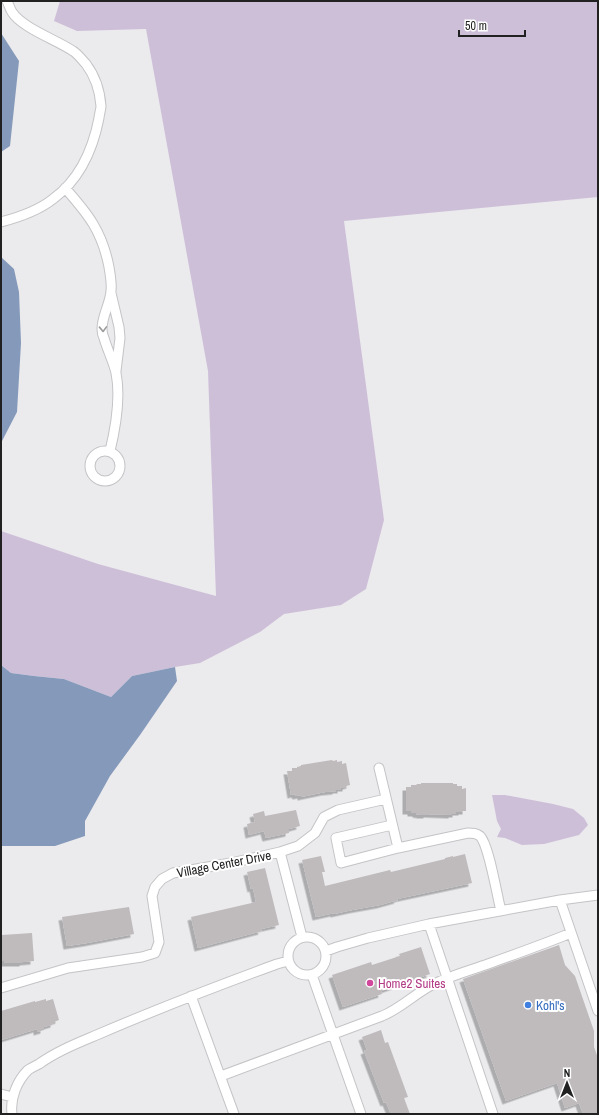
<svg xmlns="http://www.w3.org/2000/svg" width="599" height="1115" viewBox="0 0 599 1115" font-family="'Archivo Narrow',sans-serif">
<style>
.green{fill:#cebfd9}
.water{fill:#859aba}
.building{fill:#bfbbbc;filter:url(#shadow)}
.lines{fill:none;stroke-linecap:round;stroke-linejoin:round}
.minor-casing{stroke:#c4c3c6;stroke-width:11}
.minor{stroke:#fff;stroke-width:9}
.oneway{stroke:#9c9b9c}
.hotel-dot{fill:#d1479c;stroke:#fff;stroke-width:1.5}
.shop-dot{fill:#3f7fe0;stroke:#fff;stroke-width:1.5}
.labels{text-anchor:middle;dominant-baseline:central;stroke-width:4;stroke-linejoin:round;paint-order:stroke}
.street-label{font-size:13px;fill:#222122;stroke:#fff}
.hotel-label{font-size:13px;fill:#b23c85;stroke:#fff;text-anchor:start}
.shop-label{font-size:13px;fill:#366cbe;stroke:#fff;text-anchor:start}
</style>
<defs>
<filter id="shadow"><feDropShadow dx="-3.5" dy="3.5" stdDeviation="0" flood-color="#0004"/></filter>
</defs>
<rect width="100%" height="100%" fill="#ebeaed"/>
<path class="green" d="M60,1H598V197L344,221L384,520L366,589L341,605L284,614L260,632L200,663L175,667L132,676L111,697L64,679L34,676L11,673L1,665V531L98,564L216,596L208,371L146,29L77,31L54,21Z
M492,795H505L553,804L573,809L584,818L588,825L579,835L544,844L522,845L505,838L497,837L501,829L497,821Z"/>
<path class="water" d="M1,33L19,61L10,146L1,152Z
M1,257L14,269L19,292L21,343L17,412L1,443Z
M1,665L11,673L34,676L64,679L111,697L132,676L175,667L177,681L140,735L110,776L85,821V836L55,846H1Z"/>
<path class="building" d="M332,760L333,761L337,760V762L342,761V764L346,763L350,785L346,786V788H341V790H336V791L325,792L301,797V795L296,796L295,794L291,795L287,771H292V768H297V767L301,766V765Z
M421,783H453V784H457V786H462V789L466,788V811H462V812H456V814H452V815L427,814V815H421L416,814V813H411V811H406V787H411V785H416L417,784H421Z
M296,810L300,826L289,829V833L266,838L264,831L249,835L247,824L255,822L253,814L264,811L265,816Z
M465,854L472,883L397,899L398,900L380,905L352,910L334,914V913L316,917L302,860L321,856L325,872H322L325,886L390,870L391,872L445,859V858L453,856V857Z
M265,868L279,925L261,929L262,931L198,948L191,917L256,902L253,888L251,889L247,872Z
M129,907L134,934L87,943L67,946L62,917Z
M32,933L34,961L23,962V963H4V961H1L2,935Z
M559,945L565,965L575,976L594,1031V1047L598,1058V1114H583L579,1103L565,1108L557,1083L506,1101L463,979Z
M421,947L430,974L381,991L382,994L343,1007L332,975L371,962L372,965L400,956L399,954Z
M46,999V1001L53,999L59,1020L54,1022V1024L44,1027V1030L37,1032V1029L1,1040V1011L35,1001V1002Z
M381,1030L385,1043L388,1042L408,1097L404,1098L410,1114H391L386,1102L384,1103L364,1051L367,1050L362,1037Z"/>
<g class="lines">
<g class="minor-casing">
<path id="minor" d="M65,188C88,214 102,231 109,267C110,274 112,283 111,291C110,304 102,316 102,329C102,332 103,336 104,338C107,349 114,363 116,373C121,398 116,426 110,451
M1,222C20,217 38,211 53,199C79,180 93,149 99,118C99,115 101,110 101,106C100,92 95,76 86,64C82,60 78,54 73,51C57,40 22,28 12,12C10,9 9,5 7,1
M111,293L119,327L120,338L116,371
M90 466a15 15 0 1 1 30 0a15 15 0 1 1-30 0Z
M379,768L398,848
M392,825L336,838L341,863L398,848L468,833C473,833 476,833 480,836C489,845 497,896 501,911
M280,852L302,937
M560,900L598,1011
M429,924L493,1114
M288 956a19 19 0 1 1 38 0a19 19 0 1 1-38 0Z
M326,951L337,947L368,938L429,924L560,900L598,895
M312,975L361,1114
M1,988L68,968L142,957L155,953L159,942L152,896L155,887L162,879L173,873L231,863L280,852L298,846L315,833L324,817L338,810L386,799
M191,996L234,1114
M221,1076L382,1016C402,1008 416,992 436,983C453,975 471,970 488,964C516,954 544,944 571,933
M1,1094L12,1097
M12,1114C10,1098 17,1081 28,1070C31,1068 35,1066 39,1064C57,1051 78,1043 99,1034C157,1009 217,986 277,964L288,961"/>
</g>
<use href="#minor" class="minor"/>
</g>
<defs><path id="oneway-chevron" d="M-2-3.5L2.5 0L-2 3.5" fill="none" stroke-width="1.6" stroke-linecap="round" stroke-linejoin="round"/></defs>
<use class="oneway" href="#oneway-chevron" transform="translate(103 329) rotate(88)"/>
<circle class="hotel-dot" cx="370" cy="983" r="4"/>
<circle class="shop-dot" cx="528" cy="1005" r="4"/>
<g class="labels">
<g class="street-label">
<text transform="translate(224 864) rotate(-11)">Village Center Drive</text>
</g>
<g class="hotel-label">
<text x="378" y="983">Home2 Suites</text>
</g>
<g class="shop-label">
<text x="536" y="1005">Kohl's</text>
</g>
</g>
<rect width="599" height="1115" fill="none" stroke="#222122" stroke-width="4"/>
<g transform="translate(567 1083)" stroke="#ffffff" stroke-width="3" paint-order="stroke">
<path d="M0-3L7 15L0 10L-7 15Z" fill="#222122"/>
<text y="-6" font-size="11" font-weight="bold" text-anchor="middle" fill="#222122">N</text>
</g>
<path d="M459 30v6h66v-6" fill="none" stroke="#222122" stroke-width="2"/>
<text x="465" y="30" font-size="12" fill="#222122" stroke="#ffffff" stroke-width="3" paint-order="stroke">50 m</text>
</svg>
